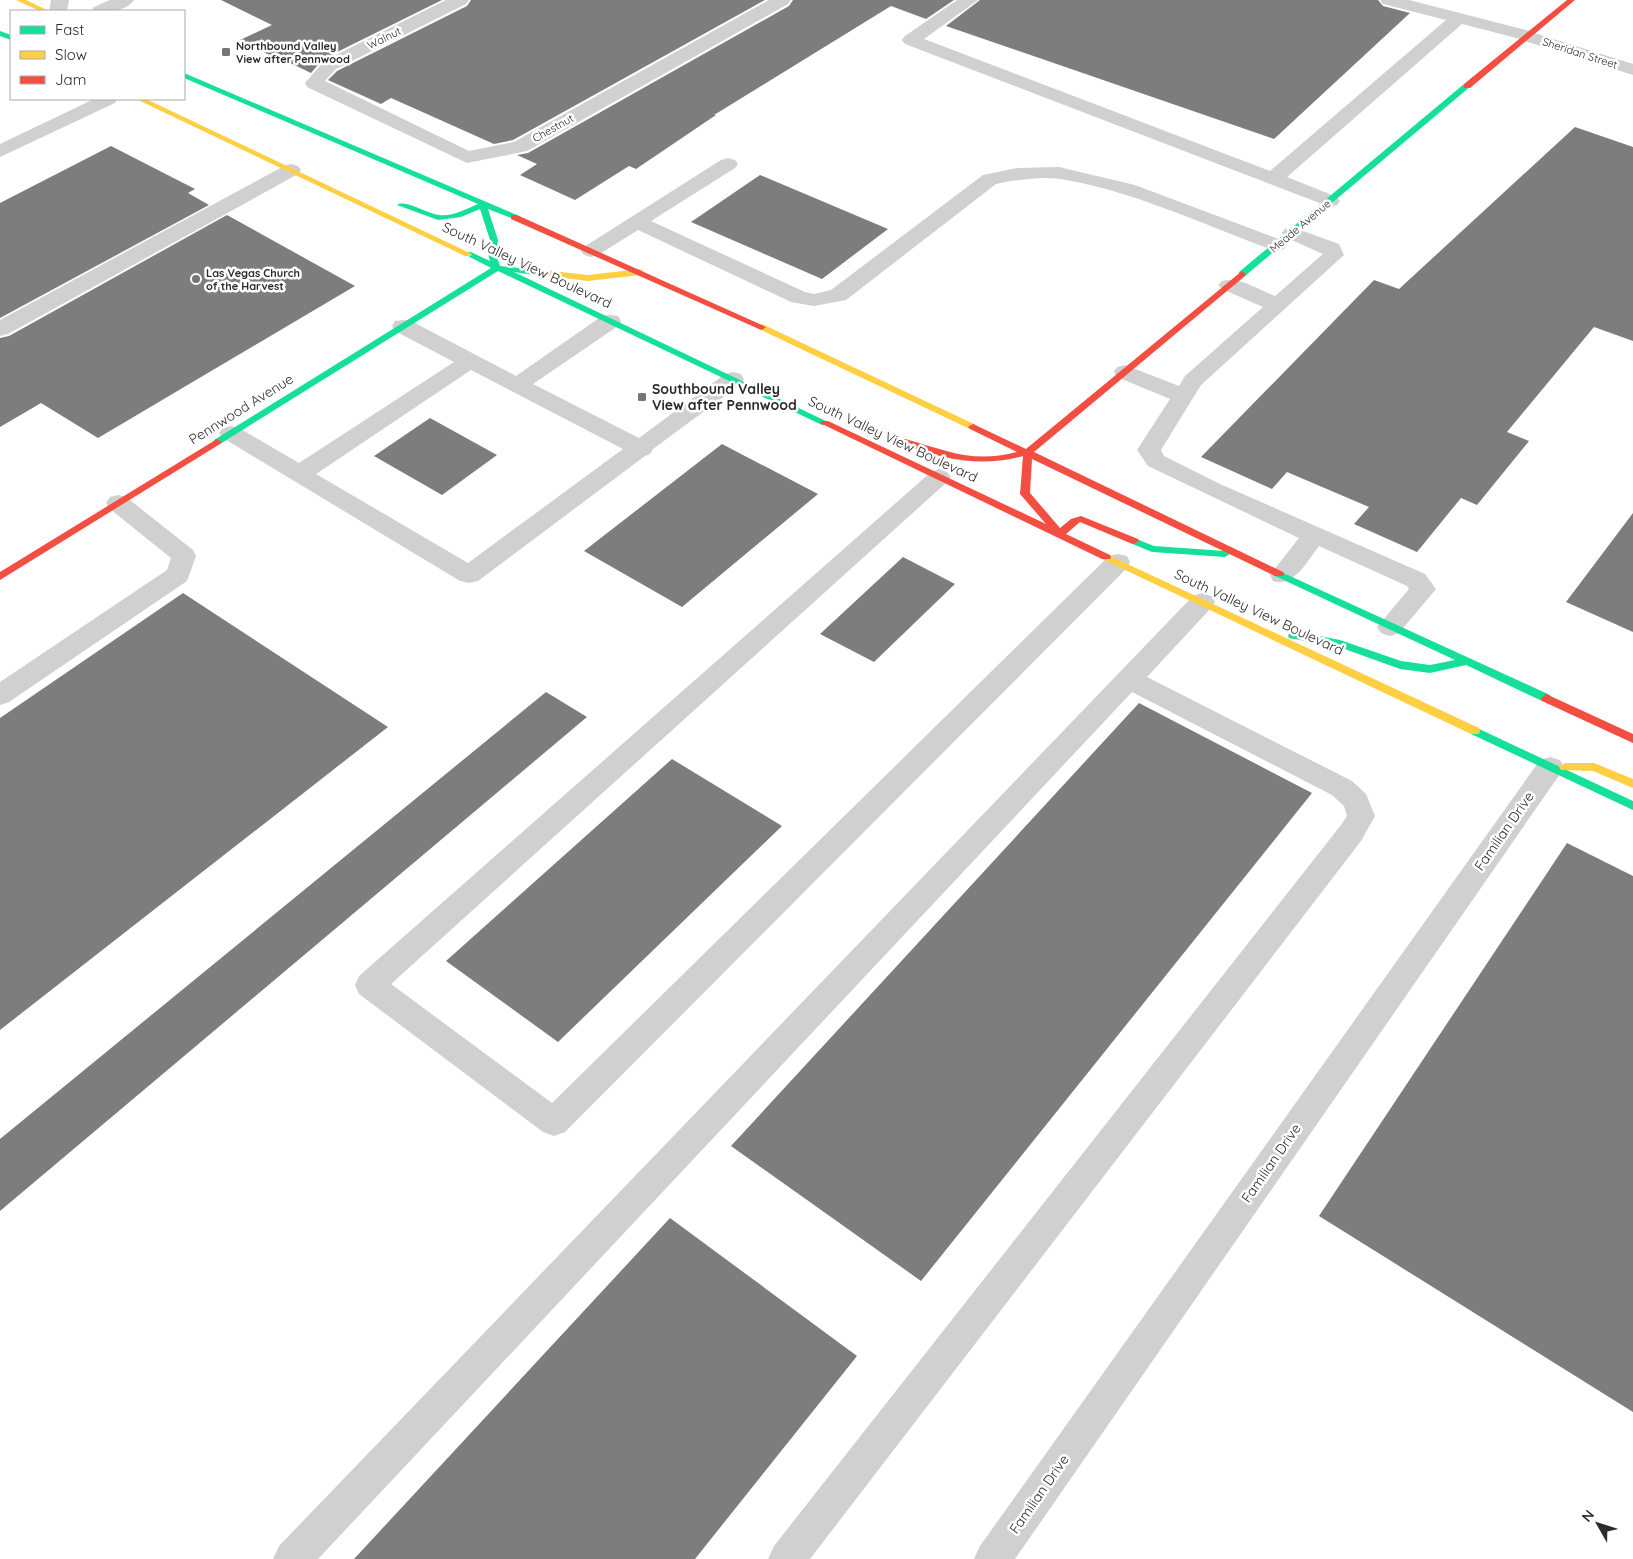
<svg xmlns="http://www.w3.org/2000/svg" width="1633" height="1559" viewBox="0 0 1633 1559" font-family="Quicksand,sans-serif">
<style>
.building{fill:#7d7d7d}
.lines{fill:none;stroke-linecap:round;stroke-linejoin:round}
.lane{fill:#d0d0d0;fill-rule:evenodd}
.street{fill:#d0d0d0;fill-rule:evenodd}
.fast{fill:#16e098;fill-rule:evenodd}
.slow{fill:#ffcf43;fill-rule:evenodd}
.jam{fill:#f24e42;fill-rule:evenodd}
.poi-dot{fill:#757575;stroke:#fff;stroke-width:2}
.labels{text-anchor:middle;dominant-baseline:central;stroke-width:5;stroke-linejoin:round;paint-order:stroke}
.far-street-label{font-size:11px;fill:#2b2b2b;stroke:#fff}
.far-poi-label{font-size:11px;font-weight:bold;fill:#2b2b2b;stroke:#fff;text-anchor:start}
.street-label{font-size:14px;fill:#2b2b2b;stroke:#fff}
.poi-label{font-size:14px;font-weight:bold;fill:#2b2b2b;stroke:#fff;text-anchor:start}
</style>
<rect width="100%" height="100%" fill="#fff"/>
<path class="building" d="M221,0H442L323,59L311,73L288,62L285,63L240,40L272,25Z
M471,0H765L513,140L494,144L391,98L381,104L328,80L337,71L467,6Z
M793,0H954L926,19L891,6L714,115H716L636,169L629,166L575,200L520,175L537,164L517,155L528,153L789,6Z
M980,0H1378L1383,6L1410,13L1274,139L946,26Z
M1575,127L1633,147V341L1594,327L1507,432L1529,441L1477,505L1461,498L1417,552L1354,524L1369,507L1287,472L1272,489L1201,457L1374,280L1399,289Z
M111,146L195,189L188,193L209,205L0,318V203Z
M760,175L888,229L822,279L691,222Z
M227,215L355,286L98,438L41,403L0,427V338L9,336Z
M430,418L497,455L442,495L374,456Z
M722,444L818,494L682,607L584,551Z
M1633,513V632L1566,602Z
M903,557L955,584L874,662L820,634Z
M183,593L388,727L0,1030V718Z
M546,692L587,717L0,1211V1139Z
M1139,703L1312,793L921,1281L731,1146Z
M672,759L782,826L558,1042L446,961Z
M1567,843L1633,876V1412L1319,1216Z
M670,1218L857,1356L695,1559H354Z"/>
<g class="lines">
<path class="lane" d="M957,0H978L924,39L1270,171L1446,20L1383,4L1380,0H1409L1534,32L1537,36L1534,40L1528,41L1462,24L1287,177L1337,197L1340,201L1337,205L1330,207L905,44L902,40L905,36Z
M728,158L735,160L738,164L735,168L651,221L805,292L814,294L831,290L983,175L1017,168L1059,167L1135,185L1284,241L1287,245L1284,249L1277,251L1270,249C1202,224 1133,191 1061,179C1040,176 1016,180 996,184L846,300L814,306L791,302L638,230L598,255L591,257L584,255L581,251L584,247L721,160Z
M291,164L298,166L301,170L298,174L8,334L0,336V320L284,166Z
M1292,227L1339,244L1344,255L1201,385L1161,450L1164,456L1220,484L1425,574L1436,589L1399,633L1390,636L1381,633L1377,627L1409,589L1407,586L1319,546C1307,561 1295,587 1273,581L1270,575L1299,538L1148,466L1137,450L1170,399L1117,377L1114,372L1117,367L1125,365L1179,386L1185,376L1263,307L1222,289L1218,285L1222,281C1239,276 1259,290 1275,296L1323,254L1285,237L1282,233L1285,229Z
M610,315L618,316L621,321L618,326L533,384L639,438L725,374L733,372L741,374L744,379L741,384L653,449L650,454L645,456L478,581L469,583L460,581L223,438L219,433L223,428L231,426L239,428L299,463L454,362L395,331L392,326L395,321L403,320L411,321L516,376L602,316ZM471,370L623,449L468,563L316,474Z
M939,469L947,472L951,477L947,482L391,984L552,1103L1109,556L1118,554L1127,556L1130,562L1127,568L565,1132L554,1136L543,1132L359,994L355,985L359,976L931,472Z
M118,495L126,497L193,550L196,556L187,581L9,702L0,705V682L167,570L171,558L110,509L106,503L110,497Z
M1202,593L1211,596L1215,602L1211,608L1147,677L1352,781L1366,794L1375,816L1361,841L810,1559H768L774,1546L1341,825L1347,816L1344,806L1332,795L1132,692L318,1559H273L279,1546L1193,596Z"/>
<path class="street" d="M51,0H69L67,11H49Z
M110,0H134C125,13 105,12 91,11L94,7Z
M446,0H469L466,4L336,69L325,81L469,151L514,142L769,0H791L788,4L527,151L467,163L307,87L305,83L324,61Z
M1528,31L1633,64V75L1522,40L1519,36L1522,32Z
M94,99H117L115,103L0,157V144Z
M1550,757L1560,760L1564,767L1560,774L1015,1559H974L980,1546L1540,760Z"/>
<path class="fast" d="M0,31L11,35V40L0,36Z
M184,73L517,215L518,217L514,219L488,209L498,240L496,254L500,266L537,270V274L534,275L514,272L830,423L828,425H822L498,271L220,444H214V440L491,268L464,254L465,252H471L490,261L488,254L490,240L480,209L461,217L438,220L397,205C406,199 427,214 439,215C452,217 466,209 478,204L184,78Z
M1464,84L1471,86L1245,276H1239V272Z
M1134,538L1154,546L1225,551L1230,554L1225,557L1152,552L1130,543L1129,541Z
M1279,571L1550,695L1551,698L1546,702L1542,701L1466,665L1430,673L1400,669L1339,647L1289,638L1288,635L1293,631L1340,640L1401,661L1430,665L1455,660L1275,576L1274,574Z
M1475,727L1633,801V810L1471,734L1470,731L1471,728Z"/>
<path class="slow" d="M16,0H26L49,11H40Z
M136,99H146L472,254L471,256H465Z
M534,269L588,275L640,269L644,272L640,275L588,281L531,274V270Z
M762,324L976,425L978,427L976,429H970L759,329L758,327Z
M1106,554L1479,728L1480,731L1479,734H1471L1102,559L1101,557Z
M1565,763H1594L1633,779V788L1593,771L1561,770L1559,767Z"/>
<path class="jam" d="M1567,0H1575L1470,88H1464V84Z
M511,215H517L766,327L762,330L759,329L511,219Z
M1242,271L1246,274L1245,276L1034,452L1283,572L1284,574L1283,576H1275L1032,459L1030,493L1060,528L1071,519L1081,516L1138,539L1139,541L1134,544L1130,543L1080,522L1066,534L1110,555L1111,557L1110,559H1102L820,423L822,421H828L1046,524L1020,494L1023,456C981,468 942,459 902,444L900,442L905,439C946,450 972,464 1017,452L970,429L968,427L973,424L1026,449Z
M217,439L222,442L220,444L0,580V572Z
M1546,694L1633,734V743L1542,701L1541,698Z"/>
</g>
<g class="poi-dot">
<rect x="221" y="47" width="10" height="10" rx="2.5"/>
<circle cx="196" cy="279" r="5"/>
<rect x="637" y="392" width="10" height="10" rx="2.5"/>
</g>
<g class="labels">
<g class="far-street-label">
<text transform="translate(384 38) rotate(-26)">Walnut</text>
<text transform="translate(1580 53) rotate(18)">Sheridan Street</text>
<text transform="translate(553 128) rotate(-29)">Chestnut</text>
<text transform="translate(1300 226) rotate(-40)">Meade Avenue</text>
</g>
<g class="far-poi-label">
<text x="236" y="46">Northbound Valley<tspan x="236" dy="13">View after Pennwood</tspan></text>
<text x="206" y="273">Las Vegas Church<tspan x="206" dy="13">of the Harvest</tspan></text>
</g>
<g class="street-label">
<text transform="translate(527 265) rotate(25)">South Valley View Boulevard</text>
<text transform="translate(241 409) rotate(-32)">Pennwood Avenue</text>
<text transform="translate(893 439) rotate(25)">South Valley View Boulevard</text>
<text transform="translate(1259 612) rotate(25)">South Valley View Boulevard</text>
<text transform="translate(1504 831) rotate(-55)">Familian Drive</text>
<text transform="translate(1271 1163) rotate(-55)">Familian Drive</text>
<text transform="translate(1039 1494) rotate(-55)">Familian Drive</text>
</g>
<g class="poi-label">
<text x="652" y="389">Southbound Valley<tspan x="652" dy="16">View after Pennwood</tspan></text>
</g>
</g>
<rect x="10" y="10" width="175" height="90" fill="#ffffff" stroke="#aaaaaa"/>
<rect x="20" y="26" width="25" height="8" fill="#16e098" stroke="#aaaaaa"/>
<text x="55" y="35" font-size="15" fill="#2b2b2b">Fast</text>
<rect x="20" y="51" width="25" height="8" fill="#ffcf43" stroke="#aaaaaa"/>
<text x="55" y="60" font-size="15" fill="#2b2b2b">Slow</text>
<rect x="20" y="76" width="25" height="8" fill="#f24e42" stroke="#aaaaaa"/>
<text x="55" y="85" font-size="15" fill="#2b2b2b">Jam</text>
<g transform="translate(1598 1524) rotate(309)" stroke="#ffffff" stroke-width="4" paint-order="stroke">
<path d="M0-4L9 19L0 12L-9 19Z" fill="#2b2b2b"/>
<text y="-8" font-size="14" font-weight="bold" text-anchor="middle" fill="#2b2b2b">N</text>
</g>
</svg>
